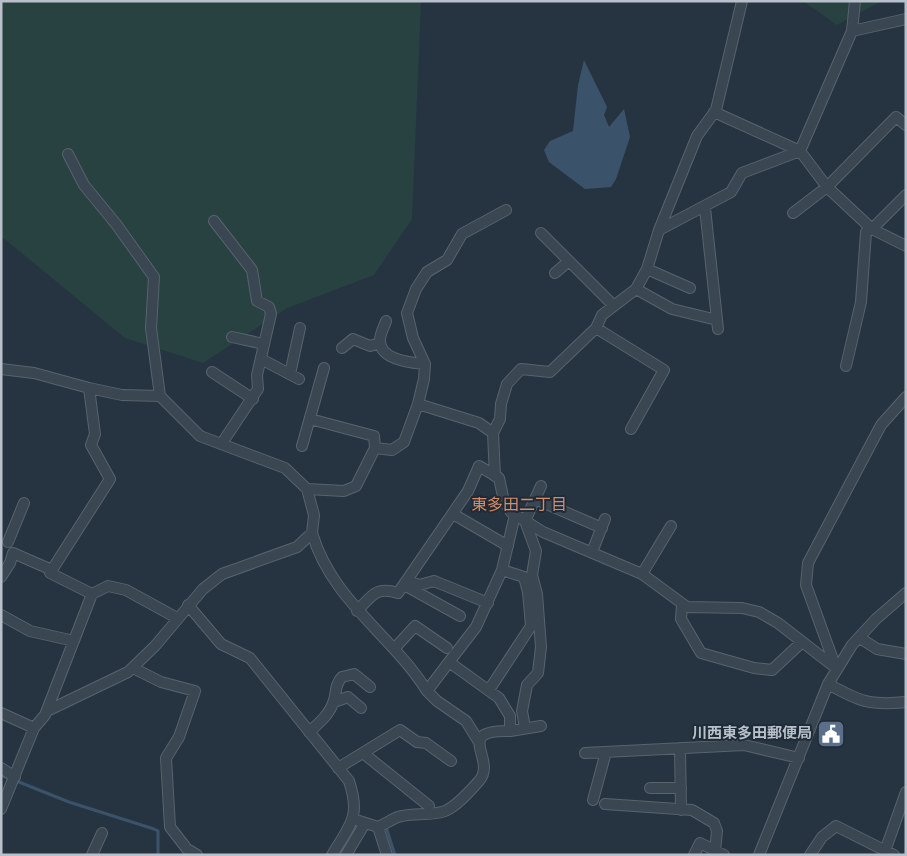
<svg xmlns="http://www.w3.org/2000/svg" width="907" height="856" viewBox="0 0 907 856" font-family="Overpass,'Noto Sans JP',sans-serif">
<style>
.green{fill:#284242}
.water{fill:#3b536a}
.lines{fill:none;stroke-linecap:round;stroke-linejoin:round}
.stream{stroke:#3b536a;stroke-width:3}
.minor-casing{stroke:#58636e;stroke-width:12}
.minor{stroke:#3a4651;stroke-width:10}
.labels{text-anchor:middle;dominant-baseline:central;stroke-width:4;stroke-linejoin:round;paint-order:stroke}
.poi-label{font-size:15px;font-weight:bold;fill:#b7c0cb;stroke:#1f2b36;text-anchor:end}
.neighbourhood-label{font-size:16px;fill:#d78e67;stroke:#1f2b36}
</style>
<rect width="100%" height="100%" fill="#263441"/>
<path class="green" d="M1,1H421L412,219L374,275L287,308L203,363L125,338L1,236Z
M803,1H882L837,25Z"/>
<path class="water" d="M584,60L607,107L604,115L609,127L624,109L630,137L616,179L611,187L585,189L549,162L544,150L550,141L573,131L578,85Z"/>
<g class="lines">
<path class="stream" d="M1,775L8,778
M14,780L69,802L154,829L158,831V855
M386,827L395,855"/>
<g class="minor-casing">
<path id="minor" d="M852,31L855,1
M714,112L800,151L827,187L872,229L906,246
M68,154L84,185L116,224L154,277L151,328L160,396L200,436L285,468L307,489
M705,208L718,329
M793,213L827,187L896,117L906,125
M214,221L252,270L257,301L269,307L271,314L257,375L258,389L222,443
M659,230L731,192L742,173L800,151L852,31L906,19
M541,233L614,306
M647,269L690,288
M555,273L569,261
M636,289L672,309L717,320
M386,321C384,327 380,334 380,340C379,360 411,363 425,364
M232,337L264,344
M342,348L353,339L370,346L380,343
M261,359L299,379
M846,366L861,302L866,232L872,229L906,195
M1,369L34,373L89,388L95,434L91,445L110,479L50,573L92,594L108,586L126,590L177,618
M212,372L253,399
M290,374L300,328
M89,388L122,395L160,396
M418,404L479,423L493,433L495,476
M310,419L374,436L375,448
M631,429L664,370L596,328L602,315L636,289L647,269L659,230L697,136L716,110L742,1
M493,433L500,419L501,404L507,384L521,369L550,372L596,328
M302,446L324,368
M535,499L602,528
M453,514L508,546
M312,533L314,515L307,489L344,491L356,486L375,448L392,450L404,442L418,404L424,379L425,364L413,338L407,313L416,289L427,272L447,260L462,234L506,210
M8,542L24,503
M592,552L605,519
M502,570L515,515
M642,574L671,526
M1,577L10,563L13,553L52,570
M408,581L419,585L434,581L488,603
M406,586L460,616
M188,605L221,644L250,658L349,781C361,817 350,825 332,855
M682,605L681,619L701,653L754,668L772,670L801,643
M357,611C372,596 375,586 398,593L468,491L479,466L499,478L504,501L511,512L543,532L642,574L687,607L742,608L759,612L778,623L836,668L806,585L808,563L881,425L906,397
M1,615L30,631L74,641
M860,638L877,649L906,654
M394,649L415,626L447,648
M449,662L476,627L502,570L524,577L528,592L531,626L489,690
M133,668L161,682L195,691L179,737L166,758L170,827L187,849L197,855
M828,684C859,701 869,706 906,702
M427,691L437,701L466,721L479,742
M334,702L348,697L361,708
M47,711L128,672L155,646L203,589L222,574L297,547L312,533C332,601 391,634 427,691L449,662L499,698L510,716V731C452,730 498,759 479,781C470,791 457,806 445,811C432,816 416,813 402,816C394,817 386,824 378,827L353,819
M1,713L34,728
M525,728L522,711L527,685L538,673L541,647L537,594L532,575L536,551L525,521L541,486
M510,731L541,726
M309,732C318,724 329,715 333,703C337,694 334,685 342,677L354,674L370,687
M680,748L681,810
M363,753L429,806
M585,753L744,745L799,758
M1,768L15,777
M338,768L400,730L417,742L426,743L451,761
M650,788H681
M593,800L606,752
M605,804L692,810L714,823L717,831L715,851
M1,809L34,728L45,715L92,594
M378,827L387,855
M885,851L906,792
M92,855L102,833
M346,855L365,823
M694,855L700,843L724,855
M759,855L828,684L852,645L876,619L906,593
M810,855L822,837L836,826L894,855"/>
</g>
<use href="#minor" class="minor"/>
</g>
<defs>
<g id="civic-square" transform="scale(1.4375)"><rect x="-9" y="-9" width="18" height="18" rx="4" fill="#5c6f8a" stroke="#1f2b36"/><path d="M-.6-6.5H3V-4.5H.6V-3L4-1V1h2V6H-6V1h2V-1L-.6-3ZM-1.2 2.5V6h2.4V2.5Z" fill="#fff"/></g>
</defs>
<g fill-rule="evenodd">
<use href="#civic-square" x="831" y="734"/>
</g>
<g class="labels">
<g class="poi-label">
<text x="812" y="734">川西東多田郵便局</text>
</g>
<g class="neighbourhood-label">
<text x="519" y="506">東多田二丁目</text>
</g>
</g>
<rect width="907" height="856" fill="none" stroke="#b7c0cb" stroke-width="5"/>
</svg>
